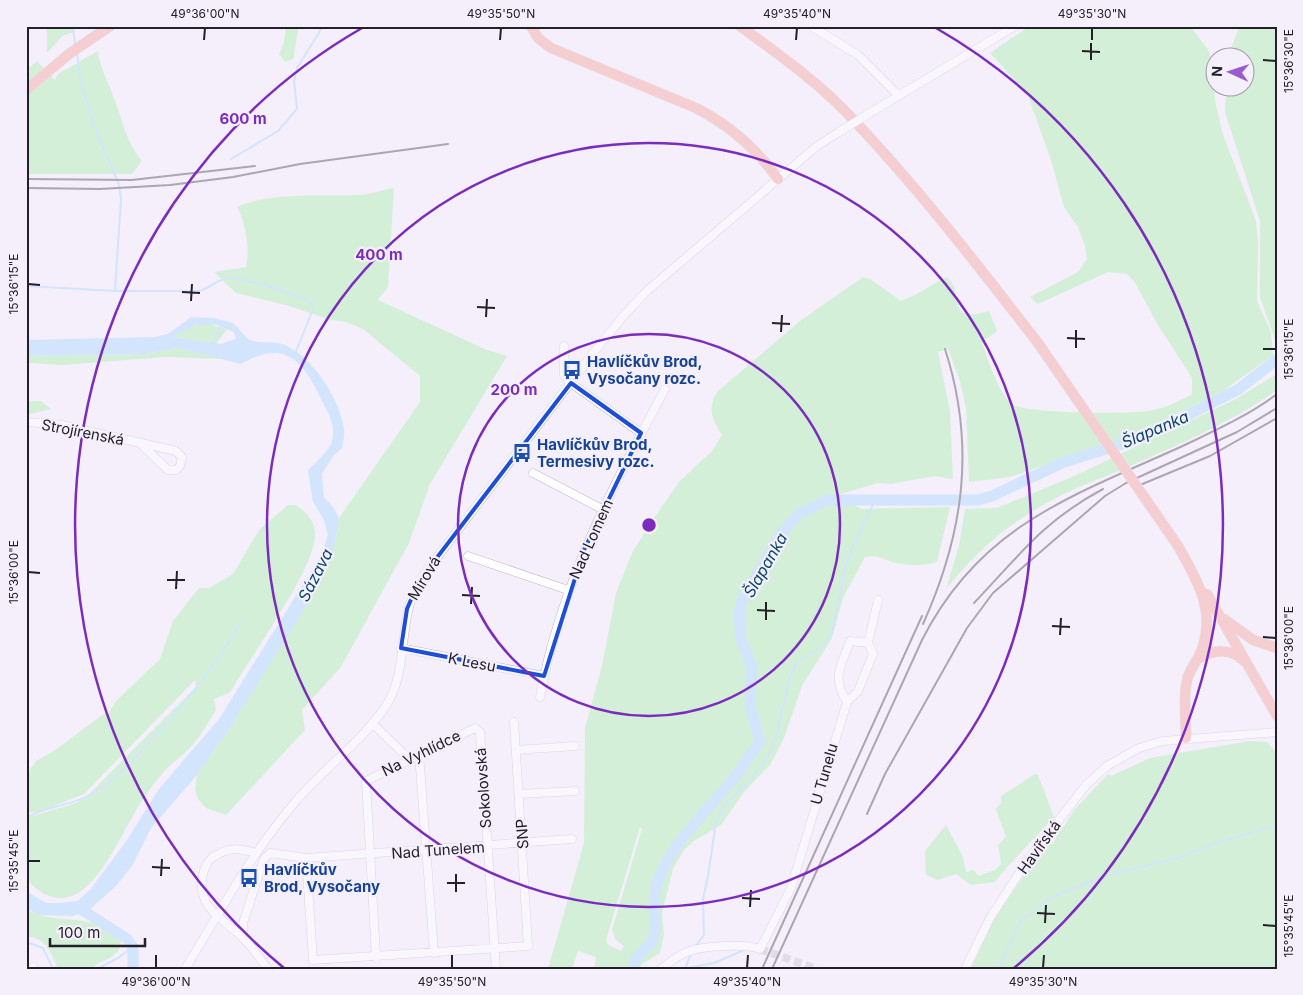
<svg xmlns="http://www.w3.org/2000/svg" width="1303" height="995" viewBox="0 0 1303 995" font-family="Inter,sans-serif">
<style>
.green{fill:#aeefaa;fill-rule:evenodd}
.water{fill:#aad8ff;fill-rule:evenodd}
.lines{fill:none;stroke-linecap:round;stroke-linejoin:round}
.stream{stroke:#aad8ff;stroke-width:2}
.river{stroke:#aad8ff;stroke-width:11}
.minor-tunnel{stroke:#cac6d1;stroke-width:8;stroke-dasharray:8 4;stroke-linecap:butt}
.minor-casing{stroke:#c0b5d0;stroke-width:9}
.major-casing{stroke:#d3d2d4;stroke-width:11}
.minor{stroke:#fff;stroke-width:8}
.major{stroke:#f7a69f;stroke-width:10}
.rail{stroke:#534f59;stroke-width:2}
.minor-bridge-casing{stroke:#c0b5d0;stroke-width:9;stroke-linecap:butt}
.major-bridge-casing{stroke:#d3d2d4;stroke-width:11;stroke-linecap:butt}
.minor-bridge{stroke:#fff;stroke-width:8}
.major-bridge{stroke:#f7a69f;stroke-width:10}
.marked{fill:none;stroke:#1d4ed8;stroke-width:4;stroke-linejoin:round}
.ticks{fill:none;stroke:#24202a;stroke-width:2}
.ring{fill:none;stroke:#7b2cbf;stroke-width:2.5}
.labels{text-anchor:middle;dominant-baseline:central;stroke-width:4.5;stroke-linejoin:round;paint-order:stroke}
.transit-label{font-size:15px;font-weight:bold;fill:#164399;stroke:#f4effb;text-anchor:start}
.street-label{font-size:15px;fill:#24202a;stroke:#f4effb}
.water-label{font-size:16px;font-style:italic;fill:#05466e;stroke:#f4effb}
.centre{fill:#7b2cbf;stroke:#f4effb;stroke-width:2.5}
.ring-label{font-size:15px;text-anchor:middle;font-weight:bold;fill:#7b2cbf;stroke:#f4effb;stroke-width:4.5;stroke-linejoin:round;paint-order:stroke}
.neatline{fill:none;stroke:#24202a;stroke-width:2}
.ticks-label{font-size:12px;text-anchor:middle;fill:#24202a}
</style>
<rect width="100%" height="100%" fill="#f4effb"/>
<path class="green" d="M47,26H76L74,32L62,36L47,53Z
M286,26H299L293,59L285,62L279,54L284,42Z
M1030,26H1190L1209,51L1214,72L1215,100L1222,132L1256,221L1258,242L1257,301L1271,332L1273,355L1223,391L1136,434L1010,477L969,482L966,409L960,381L948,349L938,352L950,411L953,479L935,476L891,484L878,483L810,503L821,508L832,503L849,501L861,509L950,507L937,562C922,566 911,566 896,563C884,560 878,554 865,557L843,598L832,638L802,686L784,738L770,765L744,792L721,825L694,841L684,850L673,869L662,913L664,934L660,953L634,969H594L596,957L578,951L572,969H548L584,843L585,728L602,666L616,593L632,553L652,521L679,482L712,451L722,435C712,419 707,409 717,392L800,321L863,277L870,279L901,301L915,295L946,277C966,289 943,326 989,311L997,331L982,342C987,358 999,394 1012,404C1024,414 1130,414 1149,411C1165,408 1178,402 1192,394V378L1158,325L1134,281L1127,274L1108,272L1038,304L1030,297L1078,272L1087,259L1085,246L1078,227L1064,207L1051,160L1027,93L990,53ZM640,827L642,829L612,930L615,939L624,946L621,951L608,945L606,940Z
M1240,26H1277L1275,340L1260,297V221L1225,112L1226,88H1246V58L1227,57Z
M98,51C100,69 108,81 114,98C122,119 127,144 142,161L132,174H26V70L37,61L55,80L58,74Z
M394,188L388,287L378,300L487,350L507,356L430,484L409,543L341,667L302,710L305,730L226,815L206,808L198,799L195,790L197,775L230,728L279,647L335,542L339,518L420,402V376L363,329L346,322L331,320L286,305L236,293L214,272L246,267C250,250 246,223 237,207C275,191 319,197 360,195C371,194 383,190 394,188Z
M197,325H212L227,329L216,344L172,337Z
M178,348L224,359L166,357L63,365L26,363V356L146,354Z
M1277,374V390C1229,424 1172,448 1118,471C1089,483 1060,494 1033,511C998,532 971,558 946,589L959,546L965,509L997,508L1072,477L1236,399Z
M26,401H41L51,409L26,415Z
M288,505H296C305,512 314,519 315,532C318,565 251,655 233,688L229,693L214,699L216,710C208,723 200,737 190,748C181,757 170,764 162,774C149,789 137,807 128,825C116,846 96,887 72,896C54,903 37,892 26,878V818L76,803L88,795L196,687L195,680L84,794L41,811L26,813V777L29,774L30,769L36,761L54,751L102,715L109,712L116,701L160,659L173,621L199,588H209L233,574L259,530Z
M1250,741L1267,742L1277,753V969H971L993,921L1046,843L1053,844L1059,830L1062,829L1074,810L1108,774L1111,776L1150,758Z
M1035,774L1038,775L1054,817C1035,839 1013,858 995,882L971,885L956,874L938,880L926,875L925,851L946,825L963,857L966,872L974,870L978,876L995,870L1001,864L998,845L1006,837L996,809L1001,803V796Z
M26,909C44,920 63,918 83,921C97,923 111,933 121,942V946C111,963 102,957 92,969H58C51,954 46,936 26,937Z"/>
<path class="water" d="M191,317L213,318L233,323L248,339C259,344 271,341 282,344C311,354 340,399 344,429C345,435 343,442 342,448L333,456L322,474L324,497L333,507L339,518L335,542L330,561L314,594L230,728L197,775L151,828L133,864L117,885L88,911L73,916L38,915L26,908V891L46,903H60L77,901L90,890L127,840L159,789L219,719L322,554L328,535L324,520L313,502L308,471C314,463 330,451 332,441C336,426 329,414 322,401C303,361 286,338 241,364L178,348L146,354L26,356V340L155,337L168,334ZM197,325H217L234,332L236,339L221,344L172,337Z"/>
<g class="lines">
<path class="stream" d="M73,26L75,46
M77,53L80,80L93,123L119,185L121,199L115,290
M231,159L278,131L297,109L294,81L297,68L323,26
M26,286L115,291H199C209,289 215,281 224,279C242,275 294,294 312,302L313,309L295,354
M212,345L222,324
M26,818C47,805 73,806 94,793C117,778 134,759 152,739C188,700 215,667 241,621
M26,942L43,948L53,969
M694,948L704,935L703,899L708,876L716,822L727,802L747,784L769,755L777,733L790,677L797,662L822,647L833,631L846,563L875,500
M686,966L691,954
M97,969L118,958L133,947
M682,969L714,963L742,951
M998,969L1020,922L1052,897L1105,876L1177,858L1220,842L1277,825"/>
<path class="river" d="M81,909L127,939L133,947V969
M636,969L634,963C637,952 651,949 654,937C658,918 650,900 658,880C675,838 711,808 738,773C745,763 752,752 760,742L750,706L752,667L741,640L739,611L743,599L779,536L799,514L828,500H978L992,496L1064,462L1132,441L1178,420L1239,389L1277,359"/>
<path class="minor-tunnel" d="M760,949L817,969"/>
<g class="minor-casing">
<path id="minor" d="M811,26L858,55L899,96
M873,111L1015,26
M564,346V375L571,383L641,433
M26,422L62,425L176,451L182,457L180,466L176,470H168L140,443
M533,473L602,509
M468,556L568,590
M401,648L544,676
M540,697C560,586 612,487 665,389
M847,702C831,676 841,667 850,641L868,643
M372,723L409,759
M516,750L575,746
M419,754L434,953
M519,794L575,791
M256,853C239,848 229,847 213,857C206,862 203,872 202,880C199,911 226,920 244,939C253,948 260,959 268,969
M306,858L313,960L528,946L514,722
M243,938V923L264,859L270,853L306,858L572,839
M376,957L366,781L475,728L480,732L496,969
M31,969L33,967
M185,969C220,912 252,852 296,801C323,769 365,739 387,704C409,669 397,621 419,581L594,352L625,314L648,290L817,146L839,132
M661,969C669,963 678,955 687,952C701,946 746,943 760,949L791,888L847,702L858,691L873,654L868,643L878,600
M965,969L990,918L1028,860L1086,785L1107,766L1139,748L1163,741L1277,732"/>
</g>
<g class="major-casing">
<path id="major" d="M531,26L538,38L551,48L696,108C729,125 756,148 778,179
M740,26C777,53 815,80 846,112C915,184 977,264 1038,343
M26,90L69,54L110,26
M1178,546C1196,578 1215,608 1203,646C1200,659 1190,667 1187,680C1183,698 1186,720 1186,738
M1207,594L1277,716
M1224,619L1253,640L1277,648
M1198,659C1213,649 1231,648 1244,661"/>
</g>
<use href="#minor" class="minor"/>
<use href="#major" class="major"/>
<path class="rail" d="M26,179L132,180L255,166
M26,188L100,189L170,185L233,177L300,164L448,144
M1140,485L1210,456L1277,418
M974,603C1019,556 1043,521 1103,489
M923,624C964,533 976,445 945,349
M867,814L885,774L967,628L993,593L1105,496L1126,483L1237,432L1277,408
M762,969L922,616
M772,969L922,640C981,523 1076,495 1187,444C1218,429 1249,415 1277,394"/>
<g class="minor-bridge-casing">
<path id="minor-bridge" d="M839,132L873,111"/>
</g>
<g class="major-bridge-casing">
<path id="major-bridge" d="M1038,343L1178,546"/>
</g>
<use href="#minor-bridge" class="minor-bridge"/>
<use href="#major-bridge" class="major-bridge"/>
</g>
<path d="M0 0H1303V995H0ZM571,383L641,433L584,550L544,676L401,648L407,609L419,581Z" fill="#f4effb" fill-opacity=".55" fill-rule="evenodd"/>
<path class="marked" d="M571,383L641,433L584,550L544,676L401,648L407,609L419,581Z"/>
<path class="ticks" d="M204,40L205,28M500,40L501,28M796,40L797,28M1092,40V28M1082,51L1100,52M1091,60V43M1263,60L1276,61M28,284L40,285M182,292L200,293M191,301L192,284M477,307L495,308M486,317L487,299M772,323L790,324M781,332L782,315M1067,338L1085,339M1076,348V330M1263,349H1276M28,572L40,573M167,580H185M176,589L177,571M462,595L480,596M471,604L472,587M757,610L775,611M766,620V602M1052,626L1070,627M1060,635L1061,618M1263,637L1276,638M28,861H40M152,867L170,868M161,876L162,859M447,883H465M456,892V874M742,898L760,899M750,907L751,890M1037,913L1055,914M1045,923L1046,905M1263,925L1276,926M156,968V955M452,968V955M747,968L748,955M1043,968L1044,955"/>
<g class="ring">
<circle cx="649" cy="525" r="191"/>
<circle cx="649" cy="525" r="382"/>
<path d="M284 968A574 574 0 0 1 362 28M936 28A574 574 0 0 1 1014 968"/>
</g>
<defs>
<g id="bus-bare" transform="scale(1.5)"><path d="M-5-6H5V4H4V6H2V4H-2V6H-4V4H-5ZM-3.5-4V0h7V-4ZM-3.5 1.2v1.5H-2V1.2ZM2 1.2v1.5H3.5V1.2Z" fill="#1a4fb4" stroke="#f4effb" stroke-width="2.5" paint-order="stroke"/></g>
</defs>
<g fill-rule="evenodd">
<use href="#bus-bare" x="572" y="370"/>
<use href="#bus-bare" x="522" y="453"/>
<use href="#bus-bare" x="249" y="878"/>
</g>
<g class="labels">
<g class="transit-label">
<text x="587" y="361">Havlíčkův Brod,<tspan x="587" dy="17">Vysočany rozc.</tspan></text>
<text x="537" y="444">Havlíčkův Brod,<tspan x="537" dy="17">Termesivy rozc.</tspan></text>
<text x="264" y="869">Havlíčkův<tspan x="264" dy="17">Brod, Vysočany</tspan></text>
</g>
<g class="street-label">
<text transform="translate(83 432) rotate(11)">Strojírenská</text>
<text transform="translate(591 539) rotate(-66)">Nad Lomem</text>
<text transform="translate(424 578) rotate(-59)">Mírová</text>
<text transform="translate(472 662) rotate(11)">K Lesu</text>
<text transform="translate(421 753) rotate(-26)">Na Vyhlídce</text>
<text transform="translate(824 774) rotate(-74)">U Tunelu</text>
<text transform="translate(483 788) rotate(-94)">Sokolovská</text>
<text transform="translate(522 834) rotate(-94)">SNP</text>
<text transform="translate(1039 847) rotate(-54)">Havířská</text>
<text transform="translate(438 850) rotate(-4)">Nad Tunelem</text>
</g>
<g class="water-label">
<text transform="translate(1155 429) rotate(-23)">Šlapanka</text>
<text transform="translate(765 565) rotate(-60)">Šlapanka</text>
<text transform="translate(315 575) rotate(-63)">Sázava</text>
</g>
</g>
<circle cx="649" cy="525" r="8" class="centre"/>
<g class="ring-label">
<text x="243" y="124">600 m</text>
<text x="379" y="260">400 m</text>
<text x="514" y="395">200 m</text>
</g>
<rect width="1303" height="995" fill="none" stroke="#f4effb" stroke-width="55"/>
<g transform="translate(1230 72) rotate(273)"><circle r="24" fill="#f4effb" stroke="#a19ca7"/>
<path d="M0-4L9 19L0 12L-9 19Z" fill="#995bd1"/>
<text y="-8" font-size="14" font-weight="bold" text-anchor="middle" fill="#24202a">N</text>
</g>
<path d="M50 938v8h95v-8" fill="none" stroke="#24202a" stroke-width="2.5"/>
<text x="58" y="938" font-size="15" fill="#24202a" stroke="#f4effb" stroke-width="4" paint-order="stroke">100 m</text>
<rect x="28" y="28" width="1248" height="940" class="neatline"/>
<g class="ticks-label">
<text x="205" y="18">49°36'00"N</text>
<text x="501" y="18">49°35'50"N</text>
<text x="797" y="18">49°35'40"N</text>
<text x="1092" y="18">49°35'30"N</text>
<text transform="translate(1289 61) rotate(-90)" y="4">15°36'30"E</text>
<text transform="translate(14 284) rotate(-90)" y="4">15°36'15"E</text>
<text transform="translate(1289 349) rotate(-90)" y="4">15°36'15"E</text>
<text transform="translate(14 572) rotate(-90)" y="4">15°36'00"E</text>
<text transform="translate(1289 638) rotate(-90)" y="4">15°36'00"E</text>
<text transform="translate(14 861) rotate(-90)" y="4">15°35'45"E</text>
<text transform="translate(1289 926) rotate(-90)" y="4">15°35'45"E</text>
<text x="156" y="986">49°36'00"N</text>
<text x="452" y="986">49°35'50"N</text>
<text x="747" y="986">49°35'40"N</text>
<text x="1043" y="986">49°35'30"N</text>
</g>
</svg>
